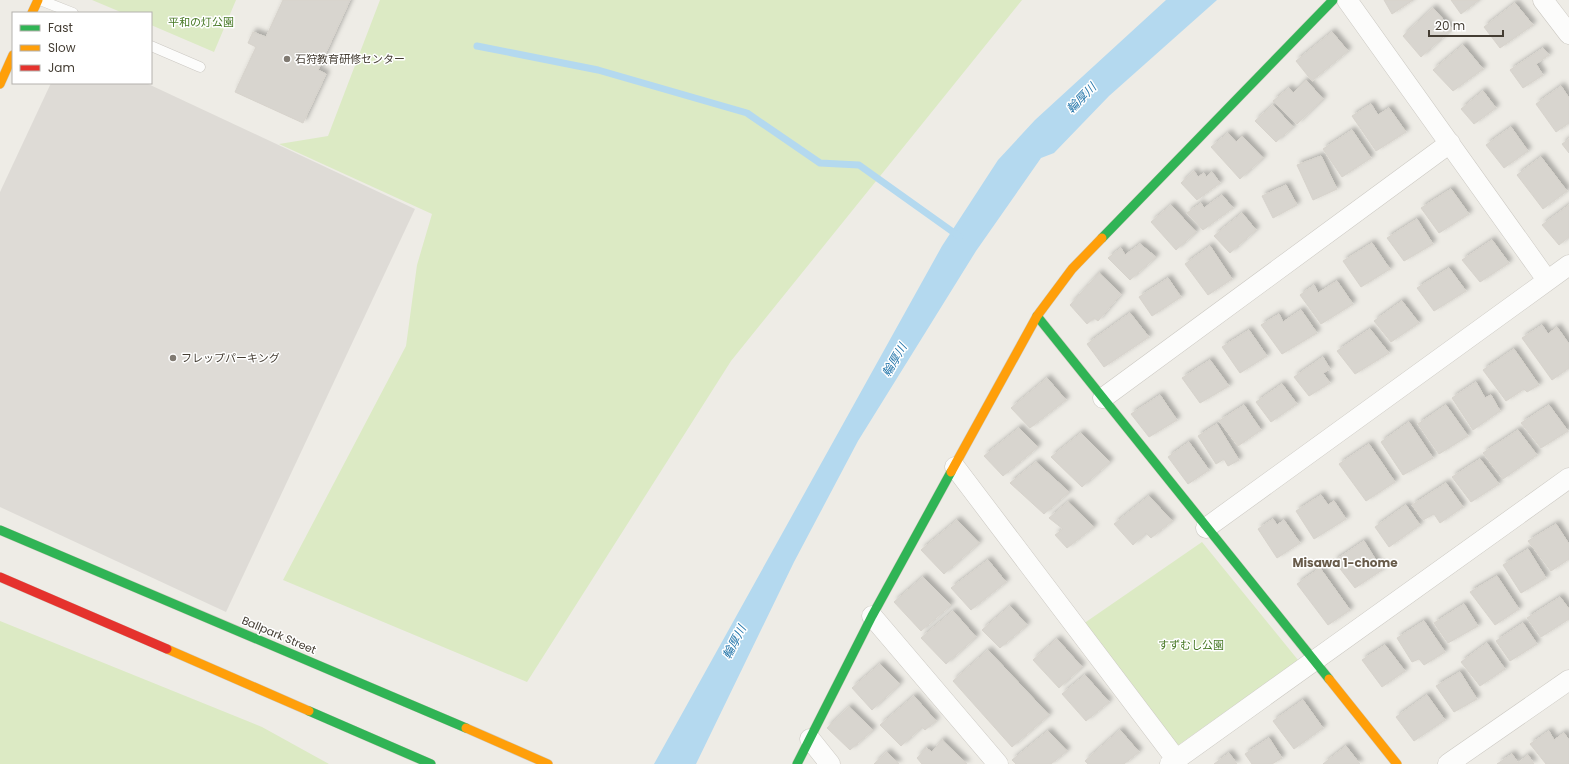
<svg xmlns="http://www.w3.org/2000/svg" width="1569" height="764" viewBox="0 0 1569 764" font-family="Poppins,'Noto Sans JP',sans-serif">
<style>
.green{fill:#dceac4}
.parking{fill:#dedbd6}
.water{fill:#b4d9ef}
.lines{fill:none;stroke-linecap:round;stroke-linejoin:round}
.stream{stroke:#b4d9ef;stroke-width:7}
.building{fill:#d8d5cf;stroke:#d7d3cc;filter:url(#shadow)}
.lane-casing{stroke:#cbc8c2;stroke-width:11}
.street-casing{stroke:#cbc8c2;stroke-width:21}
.fast-casing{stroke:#cfcabe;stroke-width:10}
.slow-casing{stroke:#cfcabe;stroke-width:10}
.jam-casing{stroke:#cfcabe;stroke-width:10}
.lane{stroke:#fcfcfb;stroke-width:10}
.street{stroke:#fcfcfb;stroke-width:20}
.fast{stroke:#30b455;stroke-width:9}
.slow{stroke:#ff9f0a;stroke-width:9}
.jam{stroke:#e5322d;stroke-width:9}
.poi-dot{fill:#807a72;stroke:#fff;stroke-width:1.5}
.labels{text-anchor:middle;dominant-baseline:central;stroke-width:3;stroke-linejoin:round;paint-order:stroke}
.park-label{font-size:11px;fill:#467824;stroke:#fff}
.poi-label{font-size:11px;fill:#443d33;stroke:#fff;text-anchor:start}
.street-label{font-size:11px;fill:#443d33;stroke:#fff}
.water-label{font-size:12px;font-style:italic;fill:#2778ac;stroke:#fff}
.neighbourhood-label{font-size:12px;font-weight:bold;fill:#685b4a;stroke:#fff}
</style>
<defs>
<filter id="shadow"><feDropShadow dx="3.5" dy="-3.5" stdDeviation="2" flood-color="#0004"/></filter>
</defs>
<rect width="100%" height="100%" fill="#eeece6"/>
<path class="green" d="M92,0H236L214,52L151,25V13H123Z
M380,0H1022L731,361L527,682L283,580L406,346L417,265L432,214L279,144L328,136Z
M1202,542L1298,660L1177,746L1083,624Z
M0,621L262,727L329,764H0Z"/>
<path class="parking" d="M51,83H146L415,209L226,612L0,507V192Z"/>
<path class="water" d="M1166,0H1217L1109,96L1054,153L1041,158L976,251L858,441L794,562L696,764H654L942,246L998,160L1035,120Z"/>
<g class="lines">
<path class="stream" d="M477,46L598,70L747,113L820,163L859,165L960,237"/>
</g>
<path class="building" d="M283,0H350L318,70L326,74L303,123L235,92L256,47L248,43L253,32L266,37Z
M1384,0H1413L1392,14Z
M1451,0H1479L1461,14Z
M1515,3L1533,25L1500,48L1484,27Z
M1433,8L1452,29L1421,57L1403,36Z
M1332,32L1348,51L1312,81L1296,61Z
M1463,45L1483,69L1453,91L1433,70Z
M1543,48L1549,55L1536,64L1543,75L1523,88L1510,70Z
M1306,80L1323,99L1297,124L1273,101L1289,88L1293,93Z
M1561,86L1569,98V123L1556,132L1536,104Z
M1483,91L1496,108L1474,124L1461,109Z
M1371,104L1378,115L1389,108L1406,132L1376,151L1352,116Z
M1273,105L1293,127L1276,142L1255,121Z
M1511,127L1528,151L1504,168L1486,145Z
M1352,130L1371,158L1342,177L1323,149Z
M1228,133L1236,142L1242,136L1263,158L1240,179L1211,147Z
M1569,139V153L1562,144Z
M1321,156L1337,189L1313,200L1297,165Z
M1541,157L1567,191L1543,209L1517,175Z
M1194,171L1198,177L1204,173L1206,177L1212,172L1220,183L1197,200L1181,183Z
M1286,185L1297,205L1273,218L1262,196Z
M1451,189L1469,214L1439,233L1421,208Z
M1222,195L1233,208L1203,230L1187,213L1201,203L1204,208Z
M1171,205L1196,232L1176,250L1151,222Z
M1569,205V237L1559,245L1542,225Z
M1242,213L1256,230L1230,253L1214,236Z
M1417,219L1433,244L1404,261L1387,238Z
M1492,240L1509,263L1480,282L1462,260Z
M1372,243L1390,269L1361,287L1343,261Z
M1140,244L1156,257L1130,280L1108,258L1121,248L1125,255Z
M1210,246L1232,279L1208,295L1185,264Z
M1449,268L1466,291L1434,311L1417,288Z
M1099,273L1121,294L1098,321L1094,318L1087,324L1070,305Z
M1168,278L1181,297L1152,316L1139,297Z
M1337,281L1353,304L1321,324L1300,295L1314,285L1318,293Z
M1402,301L1419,323L1391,342L1374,321Z
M1301,310L1317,333L1282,354L1261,325L1279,314L1283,322Z
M1130,313L1149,337L1104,367L1087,344Z
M1542,325L1548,334L1557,327L1569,344V368L1552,380L1522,338Z
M1370,329L1389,353L1355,374L1337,351Z
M1249,330L1267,356L1240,373L1222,347Z
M1514,349L1539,385L1527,392L1524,389L1506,401L1483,370Z
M1323,357L1330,369L1323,373L1330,383L1309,396L1294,377Z
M1210,360L1229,386L1200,403L1182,378Z
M1047,378L1066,400L1030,428L1011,408Z
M1476,382L1485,398L1491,395L1500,411L1473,430L1452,398Z
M1282,384L1297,404L1271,422L1256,402Z
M1160,395L1177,420L1149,437L1131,414Z
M1244,405L1261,430L1238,446L1219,421Z
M1446,405L1468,436L1439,454L1418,424Z
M1549,405L1568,431L1541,448L1521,423Z
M1409,422L1433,458L1403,475L1381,442Z
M1217,424L1239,460L1228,466L1224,459L1216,464L1198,436Z
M1019,428L1038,447L1003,476L984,456Z
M1518,430L1537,455L1503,479L1483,453Z
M1081,433L1110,462L1082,487L1051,457Z
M1189,442L1209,470L1188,484L1168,457Z
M1369,444L1395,482L1366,501L1339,464Z
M1480,459L1499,484L1471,502L1452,477Z
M1036,462L1069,492L1044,514L1010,483Z
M1446,483L1463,507L1440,523L1434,514L1423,520L1412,505Z
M1321,495L1328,505L1334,501L1346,519L1314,539L1296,511Z
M1149,496L1172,521L1151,538L1146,533L1133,545L1114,524Z
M1068,502L1094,527L1067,548L1055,535L1063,529L1049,518Z
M1406,505L1420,525L1389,547L1375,527Z
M1273,519L1277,525L1284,520L1300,543L1277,558L1258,529Z
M957,520L979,543L944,574L921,550Z
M1556,524L1569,544V559L1551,571L1528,541Z
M1364,541L1382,570L1355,588L1334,561Z
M1528,549L1546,578L1521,593L1503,565Z
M988,560L1006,582L971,610L951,588Z
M1320,568L1350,610L1328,625L1297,584Z
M1497,576L1519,609L1495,625L1470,592Z
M923,577L951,605L921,631L894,602Z
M1560,597L1569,609V619L1541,637L1527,618Z
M1464,604L1478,626L1448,643L1434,623Z
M1010,606L1027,625L1000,648L982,630Z
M953,611L976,637L946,664L921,638Z
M1424,621L1445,652L1424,665L1419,659L1412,662L1397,638Z
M1523,623L1537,644L1510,661L1496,641Z
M1057,639L1082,667L1059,688L1033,660Z
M1487,643L1505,669L1480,686L1461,662Z
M1385,645L1405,671L1382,687L1362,660Z
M988,650L1049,715L1012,747L953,681Z
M880,664L900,684L872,710L852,688Z
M1460,672L1477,699L1454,712L1436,686Z
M1085,675L1109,702L1086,721L1062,694Z
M1427,695L1445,720L1414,741L1396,717Z
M914,696L936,721L925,730L922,727L901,746L880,725Z
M1303,700L1323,728L1294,749L1273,721Z
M849,707L873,730L850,750L827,728Z
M1120,730L1139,752L1124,764H1088L1085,761Z
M1048,731L1067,751L1051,764H1016L1012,760Z
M1549,731L1554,740L1564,733L1569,740V764H1546L1530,744Z
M1269,738L1282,758L1272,764H1252L1245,754Z
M942,740L967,764H922L917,758L926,748L932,752Z
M1346,746L1360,764H1323Z
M887,752L899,764H874Z
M1229,753L1237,764H1214Z
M1512,754L1518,763L1528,755L1534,764H1497Z"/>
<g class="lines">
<g class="lane-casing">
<path id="lane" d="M40,0L73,13
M151,46L200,67"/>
</g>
<g class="street-casing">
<path id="street" d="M1347,0L1547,280
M1543,0L1569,34
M1103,398L1450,143
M955,467L1176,759
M1206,528L1569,265
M872,616L998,764
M810,739L830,764
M1170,764L1569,478
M1448,764L1569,680"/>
</g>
<g class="fast-casing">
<path id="fast" d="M1102,238L1333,0
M1037,316L1329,679
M0,530L466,728
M309,711L431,764
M797,764L872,616L951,472"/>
</g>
<g class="slow-casing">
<path id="slow" d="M32,13L38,0
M0,84L13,55
M951,472L1037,316L1072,269L1102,238
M167,649L309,711
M1329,679L1397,764
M466,728L548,764"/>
</g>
<g class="jam-casing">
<path id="jam" d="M0,577L167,649"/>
</g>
<use href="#lane" class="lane"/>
<use href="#street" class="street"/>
<use href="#fast" class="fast"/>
<use href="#slow" class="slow"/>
<use href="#jam" class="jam"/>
</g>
<g class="poi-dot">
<circle cx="287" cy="59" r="4"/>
<circle cx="173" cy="358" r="4"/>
</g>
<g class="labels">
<g class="park-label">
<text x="201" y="22">平和の灯公園</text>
<text x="1191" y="645">すずむし公園</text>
</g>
<g class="poi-label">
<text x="295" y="59">石狩教育研修センター</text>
<text x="181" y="358">フレップパーキング</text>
</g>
<g class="street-label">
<text transform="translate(279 635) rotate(23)">Ballpark Street</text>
</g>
<g class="water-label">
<text transform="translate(1081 98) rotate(-46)">輪厚川</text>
<text transform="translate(894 360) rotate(-60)">輪厚川</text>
<text transform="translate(734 642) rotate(-63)">輪厚川</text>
</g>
<g class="neighbourhood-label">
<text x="1345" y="562">Misawa 1-chome</text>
</g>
</g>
<rect x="12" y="12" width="140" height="72" fill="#ffffff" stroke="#b4b1ad"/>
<rect x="20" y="25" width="20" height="6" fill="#30b455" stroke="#b4b1ad"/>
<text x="48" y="32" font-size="12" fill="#443d33">Fast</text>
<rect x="20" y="45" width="20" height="6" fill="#ff9f0a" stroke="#b4b1ad"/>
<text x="48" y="52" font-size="12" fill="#443d33">Slow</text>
<rect x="20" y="65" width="20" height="6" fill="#e5322d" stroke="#b4b1ad"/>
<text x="48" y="72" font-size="12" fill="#443d33">Jam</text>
<path d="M1429 30v6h74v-6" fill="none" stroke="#443d33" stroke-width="2"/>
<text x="1435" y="30" font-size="12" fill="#443d33" stroke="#ffffff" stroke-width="3" paint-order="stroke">20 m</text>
</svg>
